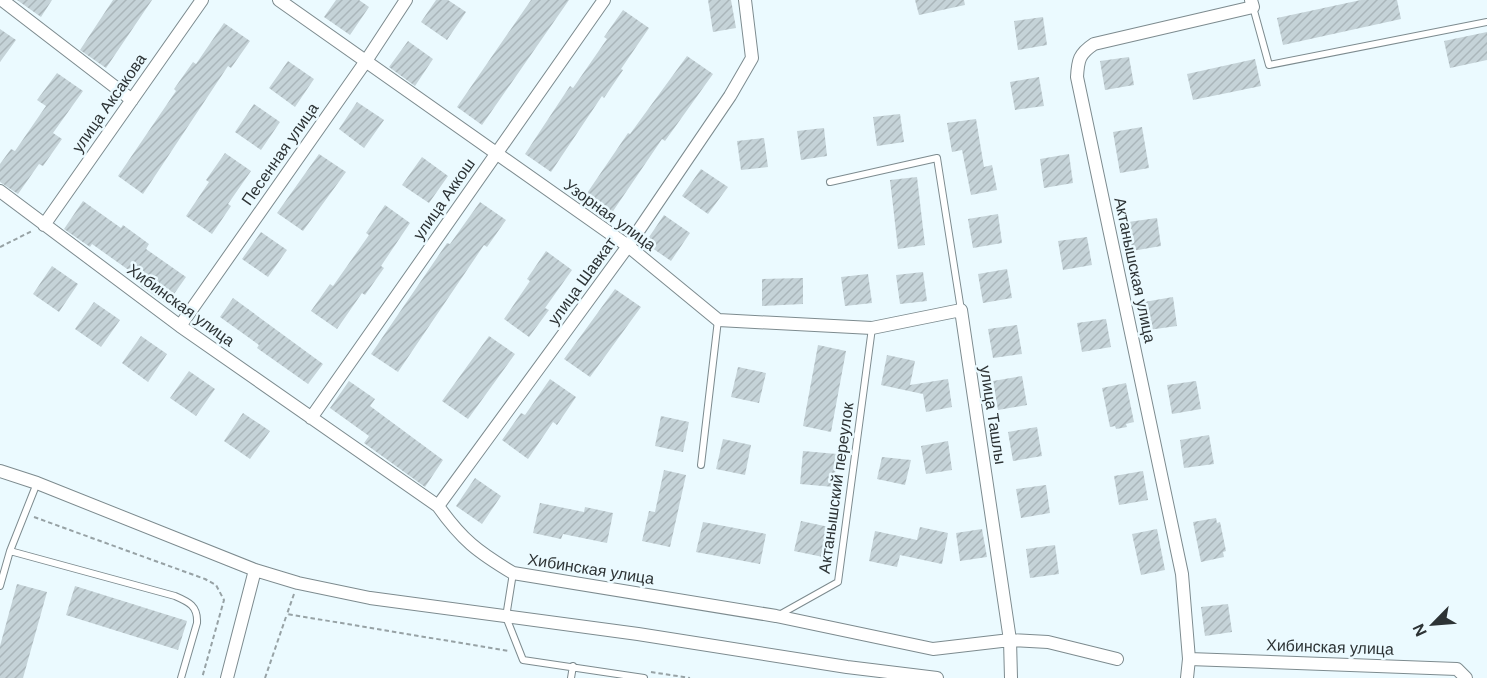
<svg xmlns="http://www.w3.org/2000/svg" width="1487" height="678" viewBox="0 0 1487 678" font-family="'DM Sans',sans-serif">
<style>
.building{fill:url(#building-hatch)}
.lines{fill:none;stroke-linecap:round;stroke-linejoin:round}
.lane-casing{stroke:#7d8b8f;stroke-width:8}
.street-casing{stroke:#7d8b8f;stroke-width:14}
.path{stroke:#97a2a5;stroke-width:2;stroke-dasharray:4.5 3;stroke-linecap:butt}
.lane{stroke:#fff;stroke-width:6}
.street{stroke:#fff;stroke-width:12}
.labels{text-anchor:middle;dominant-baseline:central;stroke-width:5;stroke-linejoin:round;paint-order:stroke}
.street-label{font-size:16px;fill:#2d3335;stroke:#ebfaff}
</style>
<defs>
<pattern id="building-hatch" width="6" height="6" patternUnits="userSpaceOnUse" patternTransform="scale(1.5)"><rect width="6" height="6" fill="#c5d3d8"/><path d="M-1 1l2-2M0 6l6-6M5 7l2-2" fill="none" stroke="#aab6ba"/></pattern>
</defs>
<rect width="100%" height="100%" fill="#ebfaff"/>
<path class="building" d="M17,0H52L41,17Z
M113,0H152L106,68L80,50Z
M336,0H359L369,7L350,35L324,17Z
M436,0H448L466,12L447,40L421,22Z
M531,0H569L482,125L457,107Z
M708,0H731L736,28L713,32Z
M915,0H964L965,5L919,15Z
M1361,0H1397L1401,19L1283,45L1277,18Z
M623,10L649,28L621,69L623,70L604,98L602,96L551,172L525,154L570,86L573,88L607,39L604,37Z
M1043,17L1047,45L1018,50L1014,21Z
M224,23L250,41L231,68L228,66L143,194L118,176L176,91L174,89L193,62L196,64Z
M0,29L16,40L0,62Z
M1487,32V60L1450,68L1444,41Z
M408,41L433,59L415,86L389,67Z
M687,56L713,74L665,141L662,139L607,220L581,202L628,133L630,134Z
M1129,57L1134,85L1105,90L1100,61Z
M1255,59L1261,86L1193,100L1187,74Z
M288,61L314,79L295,107L269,88Z
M57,73L83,91L53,133L62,139L43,166L39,164L18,194L0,182V164L11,149L15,151L46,106L37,100Z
M1039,77L1044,106L1015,110L1010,82Z
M357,102L384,120L364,148L339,129Z
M254,104L280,122L261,150L235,132Z
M900,114L904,142L877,146L873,117Z
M976,119L984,167L992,165L997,190L971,195L962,150L952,152L947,123Z
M1142,127L1149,168L1120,173L1113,132Z
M824,128L827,156L801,160L797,131Z
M764,138L768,167L741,170L737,141Z
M225,153L251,171L228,204L231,206L212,234L186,216L209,182L206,180Z
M319,154L346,172L303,231L277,213Z
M1069,154L1073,183L1044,188L1040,159Z
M422,157L448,176L429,203L402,185Z
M701,169L728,187L708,214L682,196Z
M917,177L925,245L898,249L890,180Z
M83,201L121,228L123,225L149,244L146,249L186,277L167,304L141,286L144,281L92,244L90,247L64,229Z
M480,202L506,220L487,247L484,245L398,372L371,354L447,243L450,244Z
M385,205L410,223L381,266L384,268L365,295L362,293L337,329L311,311L330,284L333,286L369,235L366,233Z
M998,214L1002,243L973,248L968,219Z
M664,215L690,233L671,261L645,243Z
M1157,218L1161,246L1132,251L1128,222Z
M261,232L287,250L268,277L242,259Z
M1087,237L1092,265L1063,270L1058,241Z
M546,251L572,270L545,308L549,310L529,337L504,319L530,281L527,279Z
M52,266L78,284L59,312L33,294Z
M1007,269L1012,298L983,303L978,274Z
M923,272L927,301L900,304L896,275Z
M868,274L872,303L845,306L841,277Z
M803,278V304L762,306V279Z
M615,289L641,307L590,377L564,359Z
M1173,297L1177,326L1148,330L1144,302Z
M233,298L323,364L308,384L257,348L259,345L220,317Z
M94,302L120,320L101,347L75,329Z
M1106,319L1111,347L1082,352L1077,323Z
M1017,325L1022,354L993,358L988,329Z
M141,336L167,354L148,382L122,363Z
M489,336L515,354L468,419L442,401Z
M818,345L846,351L831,432L803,426Z
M887,355L915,361L910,385L948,379L952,407L926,412L923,394L881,385Z
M738,367L766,373L759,403L731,397Z
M189,371L215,389L196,416L170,398Z
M1022,376L1027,405L998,410L993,381Z
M550,379L576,397L557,425L553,422L528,459L502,440L521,413L525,415Z
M349,381L375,399L370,406L443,460L425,487L364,443L369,436L330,408Z
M1196,381L1201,409L1172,414L1167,385Z
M1126,383L1134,422L1126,424L1127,427L1116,429L1115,426L1110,427L1102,388Z
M243,413L270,431L250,459L224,441Z
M661,416L689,422L683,452L655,446Z
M1037,427L1042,456L1013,461L1008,432Z
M1209,435L1214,464L1184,468L1180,440Z
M723,439L751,445L745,475L716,469Z
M948,441L952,470L926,474L921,446Z
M803,451L837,454L834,487L800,484Z
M882,457L911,460L905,485L877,479Z
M664,470L686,475L670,547L642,541L649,511L655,512Z
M1143,471L1148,500L1119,505L1114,476Z
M475,478L501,496L482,524L456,506Z
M1046,485L1050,513L1021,518L1016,489Z
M540,503L584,512L585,507L613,513L607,543L563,534L561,539L533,533Z
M1216,518L1217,523L1220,522L1226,551L1223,552L1224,557L1201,562L1193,522Z
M801,521L829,527L823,557L794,551Z
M703,522L766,534L760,564L696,552Z
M920,527L948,533L942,564L900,555L897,567L869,561L875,531L917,540Z
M982,529L987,557L960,561L956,533Z
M1157,529L1165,570L1141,575L1132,534Z
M1055,545L1059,574L1030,578L1026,549Z
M17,584L47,592L23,678H0V646Z
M75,586L187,621L178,650L66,615Z
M1228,604L1232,632L1205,636L1201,607Z"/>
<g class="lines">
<g class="lane-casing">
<path id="lane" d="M1253,7L1269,65L1487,22
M830,182L937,158L961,310
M701,465L718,320
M10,551L175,596C189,602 198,606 197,623L181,678
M513,573L506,617L523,660L644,678
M0,586L10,551L37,483
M779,615L838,582L872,328
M571,678L573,666"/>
</g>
<g class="street-casing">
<path id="street" d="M2,0L132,100
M279,0L628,246L718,320L872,328L961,310L1010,640L1011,678
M0,191L180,326L438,506C462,540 478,552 513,573L776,616L933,649L1010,640L1048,642L1117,659
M44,225L202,0
M180,326L366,61L406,0
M311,418L604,0
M0,471L37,483L255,570L298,583L370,598L638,634L847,667L937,678
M438,506L628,246L730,96L752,58L745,0
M1189,659L1457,669L1466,678
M227,678L255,570
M1187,678L1189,659L1182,574L1077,77C1078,60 1079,54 1094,44L1253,7L1251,0"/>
</g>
<path class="path" d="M0,247L32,231
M34,517L205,579L216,585L224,600L202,678
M294,594L287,614L509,651
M651,672L690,678
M265,678L287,614"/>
<use href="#lane" class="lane"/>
<use href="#street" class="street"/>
</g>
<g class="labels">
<g class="street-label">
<text transform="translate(109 103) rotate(-55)">улица Аксакова</text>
<text transform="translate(280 154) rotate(-55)">Песенная улица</text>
<text transform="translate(444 199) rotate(-55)">улица Аккош</text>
<text transform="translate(610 215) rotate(36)">Узорная улица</text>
<text transform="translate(1135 270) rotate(78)">Актанышская улица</text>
<text transform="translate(582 281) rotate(-54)">улица Шавкат</text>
<text transform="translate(181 305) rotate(36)">Хибинская улица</text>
<text transform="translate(993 415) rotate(81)">улица Ташлы</text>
<text transform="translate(836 488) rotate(-82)">Актанышский переулок</text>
<text transform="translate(591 569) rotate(9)">Хибинская улица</text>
<text transform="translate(1330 647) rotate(2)">Хибинская улица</text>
</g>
</g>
<g transform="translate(1433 624) rotate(245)" stroke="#ebfaff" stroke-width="4.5" paint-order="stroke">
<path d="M0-4.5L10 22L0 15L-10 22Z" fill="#2d3335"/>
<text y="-9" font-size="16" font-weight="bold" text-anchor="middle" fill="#2d3335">N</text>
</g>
</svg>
